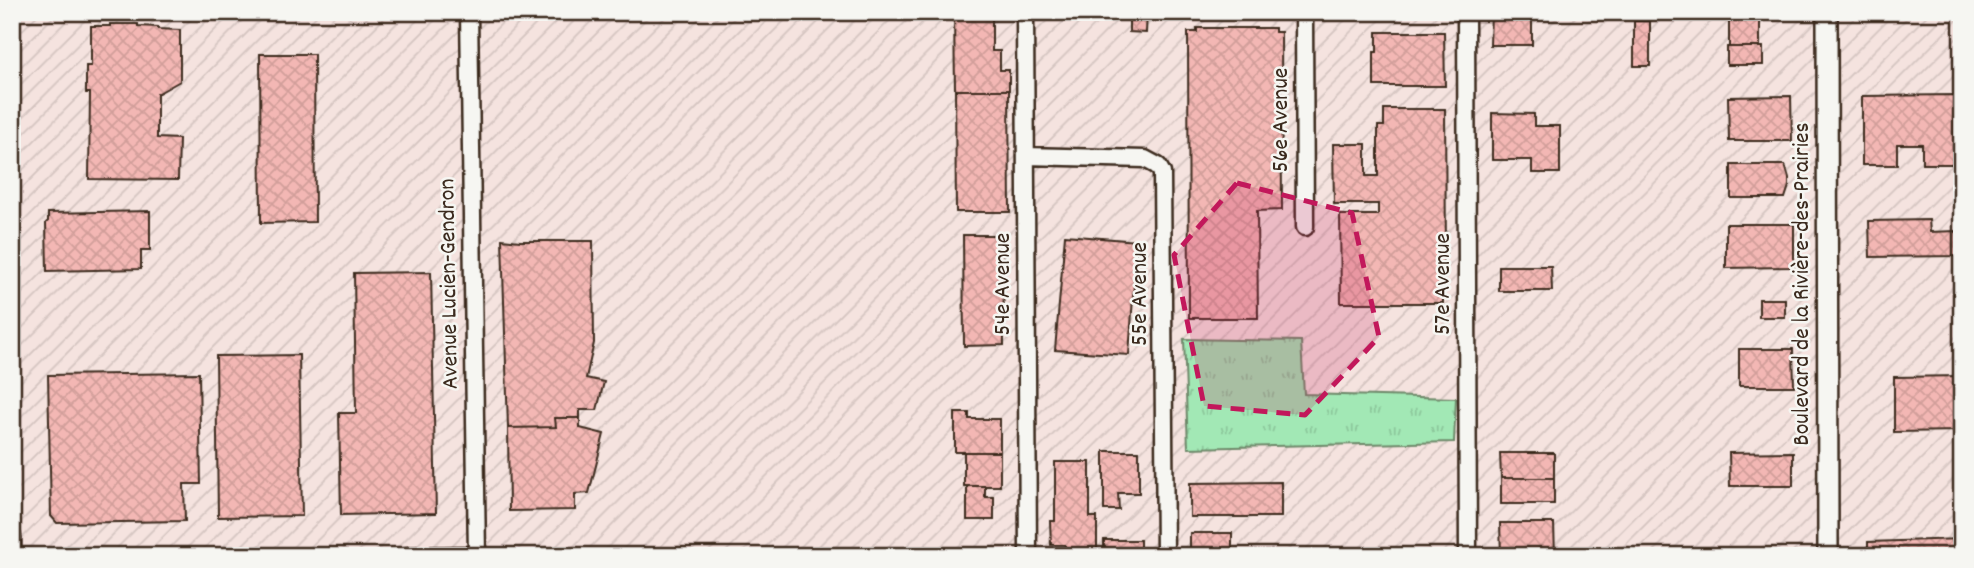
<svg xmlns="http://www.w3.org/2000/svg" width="1974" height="568" viewBox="0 0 1974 568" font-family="Dekko,sans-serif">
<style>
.industrial{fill:url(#industrial-furrows)}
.grass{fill:url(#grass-tufts);stroke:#6e896a;stroke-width:2}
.building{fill:url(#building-cross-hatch);stroke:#3b2a1e;stroke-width:2}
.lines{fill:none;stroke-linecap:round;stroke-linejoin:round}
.minor-casing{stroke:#3b2a1e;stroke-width:21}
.tertiary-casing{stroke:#3b2a1e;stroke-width:24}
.minor{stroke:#f6f6f2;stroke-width:16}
.tertiary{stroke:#f6f6f2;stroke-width:19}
.marked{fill:#c2185b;fill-opacity:0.2;stroke:#c2185b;stroke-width:5;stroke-dasharray:14 9;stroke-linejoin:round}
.labels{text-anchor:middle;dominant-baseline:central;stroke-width:5;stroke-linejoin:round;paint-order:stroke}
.street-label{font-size:24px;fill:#3b2a1e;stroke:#f6f6f2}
</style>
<defs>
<pattern id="industrial-furrows" width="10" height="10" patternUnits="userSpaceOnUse" patternTransform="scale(1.75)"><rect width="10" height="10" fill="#f5e3df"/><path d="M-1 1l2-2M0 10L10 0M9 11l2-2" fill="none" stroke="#d3c3bf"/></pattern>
<pattern id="grass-tufts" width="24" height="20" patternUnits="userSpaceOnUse" patternTransform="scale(1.75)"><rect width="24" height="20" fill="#a2e8b5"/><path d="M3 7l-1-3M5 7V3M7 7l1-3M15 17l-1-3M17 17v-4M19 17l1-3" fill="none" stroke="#8cc79b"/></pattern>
<pattern id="building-cross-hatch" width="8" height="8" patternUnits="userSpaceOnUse" patternTransform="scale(1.75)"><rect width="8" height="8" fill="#f3b7b4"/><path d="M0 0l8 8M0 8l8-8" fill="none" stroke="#d19e9a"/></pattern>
</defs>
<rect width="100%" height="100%" fill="#f6f6f2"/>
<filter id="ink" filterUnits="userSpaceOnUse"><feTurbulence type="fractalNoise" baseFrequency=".0143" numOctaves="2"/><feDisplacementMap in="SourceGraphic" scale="14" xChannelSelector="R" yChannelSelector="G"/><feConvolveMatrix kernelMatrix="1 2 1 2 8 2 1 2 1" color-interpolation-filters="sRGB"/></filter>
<g filter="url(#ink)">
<path class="industrial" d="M12,12H1962V556H12Z"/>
<path class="grass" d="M1184,339L1301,341L1304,394L1456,398L1454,442L1188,448Z"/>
<path class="building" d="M954,12H992V51H1000V70H1009V90H955Z
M1129,12H1147L1146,33L1129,32Z
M1491,12H1535L1532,15V45H1490Z
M1729,12H1760V47H1729Z
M1634,21H1650V66H1634Z
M110,24H138V26L158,27V29L180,30V81L157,94V138L179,139L178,180L89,179L90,93H86V66H91V26H110Z
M1197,28H1275V32H1281L1282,210L1257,211L1258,318H1189L1188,32H1197Z
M1377,32H1444L1445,86H1374V52H1377Z
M1727,47H1763V65H1727Z
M260,54H314L315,222L261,223Z
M955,90H1009L1010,212H956Z
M1955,95V164H1922V144H1897V165H1862V96Z
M1791,96L1792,141H1729L1728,97Z
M1384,109H1445L1446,254H1443V303H1341L1340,215H1378V204H1334L1333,144H1366V176H1378V126H1384Z
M1492,113L1534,114V126H1560V173H1532V160H1492Z
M1731,165H1785L1789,178V186L1785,198H1731Z
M150,211V250H141V269L47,271L46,223L48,221V213Z
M1929,220L1930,232L1956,231L1957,256L1870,257L1869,221Z
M1726,224H1794V267L1726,268Z
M963,235H1003L1004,345L964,346Z
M1065,235L1137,241L1129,355L1055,350Z
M502,239L520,241H593L594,343L586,378L604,382L597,410H580V418H555L556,427L508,428Z
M1499,266H1551L1552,291H1499Z
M431,272L436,513L341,515L339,413H356L354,273Z
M1759,299H1785V317H1759Z
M1739,349H1793L1794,386H1739Z
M299,355L302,516L218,517L216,356Z
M199,373L201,484H184L185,521L57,523L51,516L48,375Z
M1962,376V431L1894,432V377Z
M955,413H969V419H1000V452H955Z
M555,418H580V428L604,434L589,493L575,494V510L509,511L508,428L556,427Z
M1104,451H1139V493H1118L1119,510H1104Z
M964,452H1000V486H964Z
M1793,452V486H1730L1729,453Z
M1500,453H1554V478H1501Z
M1055,462H1090V517H1097V556H1065V545H1051L1050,521H1055Z
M1501,478H1554V504H1501Z
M1281,482V517H1190V483Z
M967,486H985V497H994V520H967Z
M1500,523H1554L1555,556H1501Z
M1190,533H1232V556H1190Z
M1962,539V556H1868V542Z
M1104,540H1140V556H1104Z"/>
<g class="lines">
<g class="minor-casing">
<path id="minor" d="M469,12L477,556
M1025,12L1028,556
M1304,12L1305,227
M1466,12L1468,556
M1026,156L1145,159L1158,166L1162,173L1165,556
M12,537V556
M409,556L477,555"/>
</g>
<g class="tertiary-casing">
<path id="tertiary" d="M1827,12L1828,556"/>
</g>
<use href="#minor" class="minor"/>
<use href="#tertiary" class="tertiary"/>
</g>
</g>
<path class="marked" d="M1237,183L1352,213L1379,337L1305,415L1204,406L1174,255Z"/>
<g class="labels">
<g class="street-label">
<text transform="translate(1282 120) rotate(-90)">56e Avenue</text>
<text transform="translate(450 284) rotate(-91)">Avenue Lucien-Gendron</text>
<text transform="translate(1004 284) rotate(-90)">54e Avenue</text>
<text transform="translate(1444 284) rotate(-90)">57e Avenue</text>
<text transform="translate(1803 284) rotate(-90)">Boulevard de la Rivière-des-Prairies</text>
<text transform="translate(1141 294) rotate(-90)">55e Avenue</text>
</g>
</g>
<rect width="1974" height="568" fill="none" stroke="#f6f6f2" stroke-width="42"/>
<rect x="21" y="21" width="1932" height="526" fill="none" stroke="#3b2a1e" stroke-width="2.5" filter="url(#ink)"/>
</svg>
